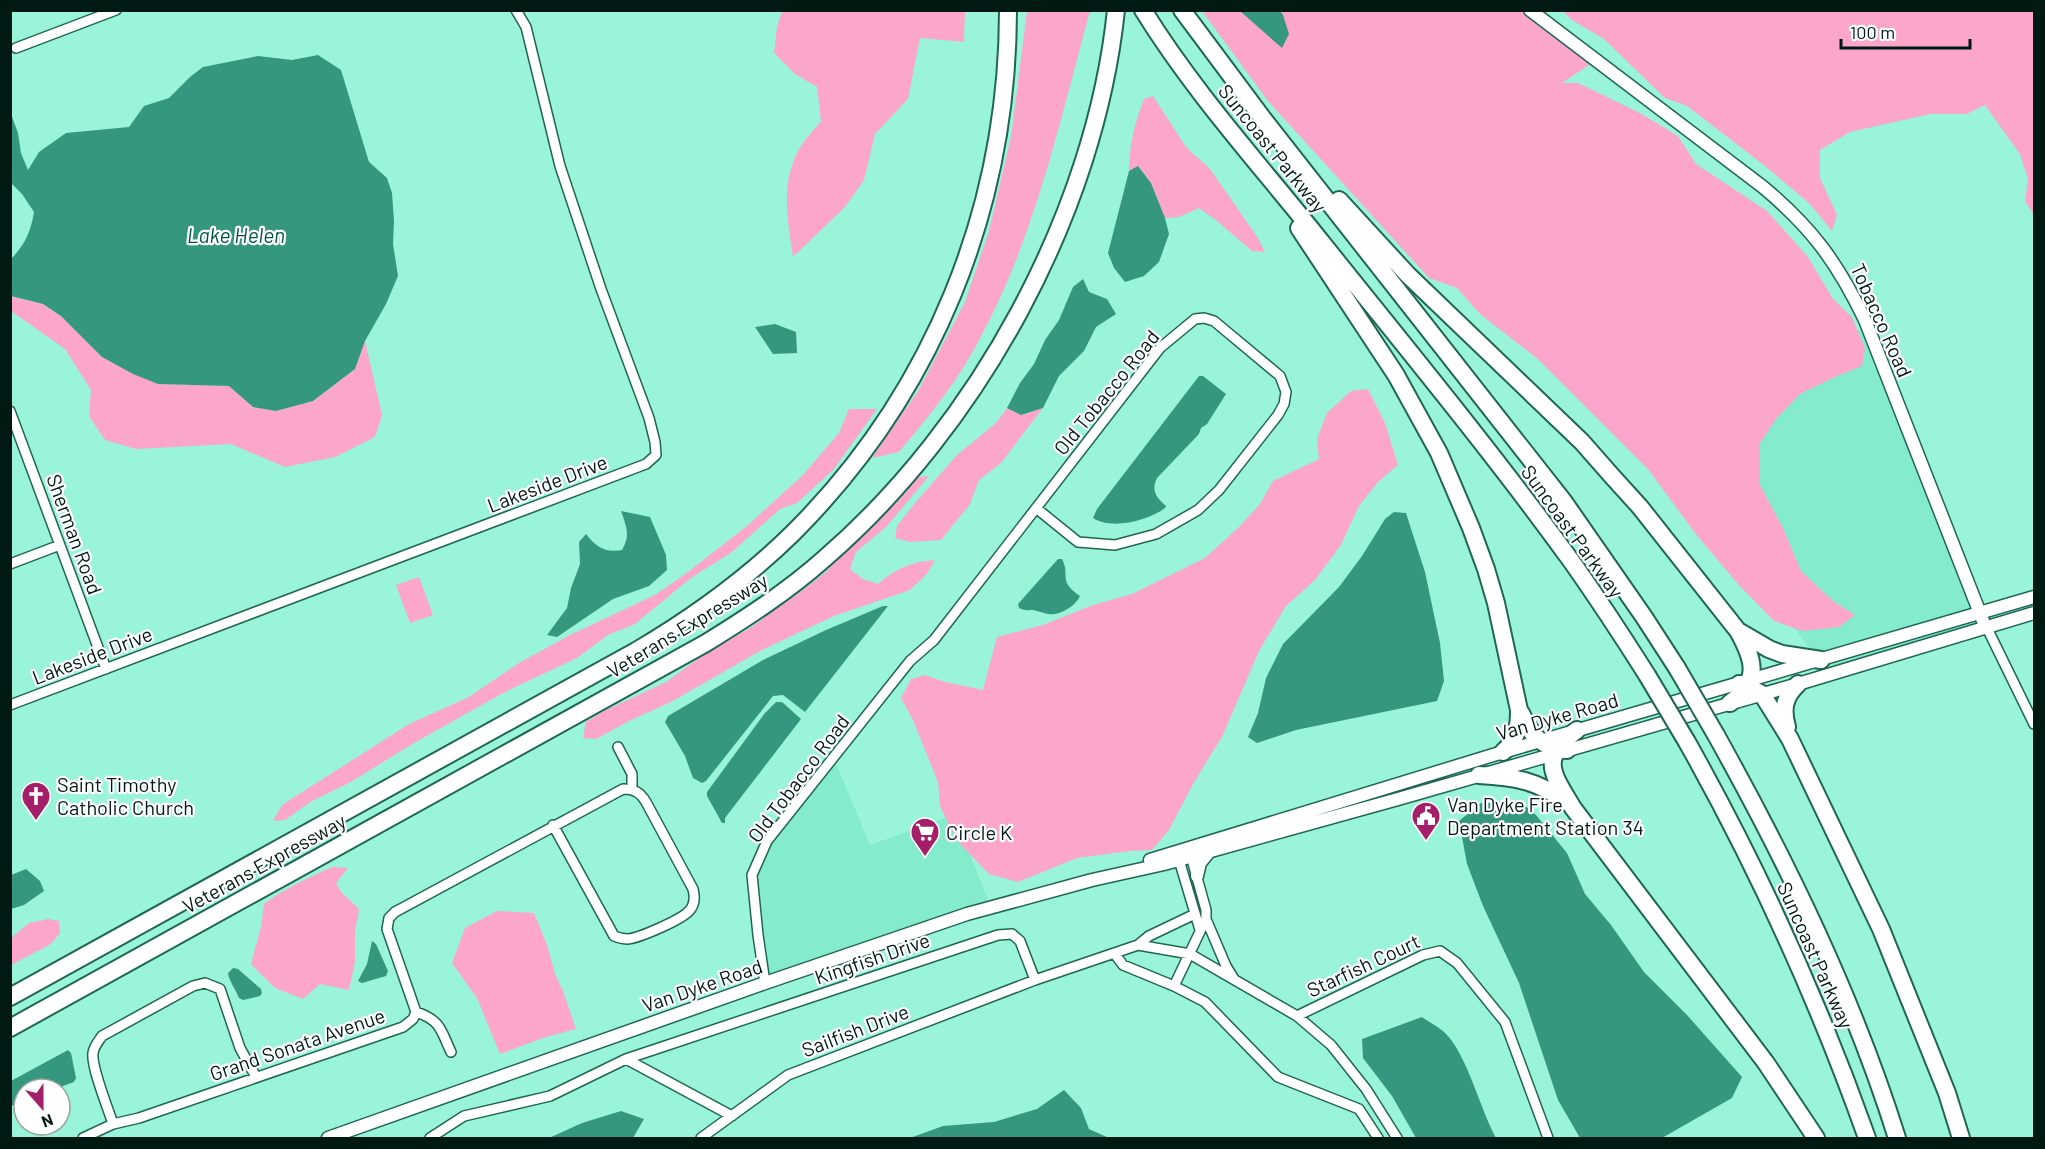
<svg xmlns="http://www.w3.org/2000/svg" width="2045" height="1149" viewBox="0 0 2045 1149" font-family="Barlow,sans-serif">
<style>
.built{fill:#85ebcd}
.green{fill:#fba6ca}
.water{fill:#35987e}
.lines{fill:none;stroke-linecap:round;stroke-linejoin:round}
.street-casing{stroke:#1f6654;stroke-width:12}
.secondary-casing{stroke:#1f6654;stroke-width:15}
.highway-casing{stroke:#1f6654;stroke-width:20}
.street{stroke:#fff;stroke-width:9}
.secondary{stroke:#fff;stroke-width:12}
.highway{stroke:#fff;stroke-width:16}
.highway-bridge-casing{stroke:#1f6654;stroke-width:20;stroke-linecap:butt}
.highway-bridge{stroke:#fff;stroke-width:16}
.labels{text-anchor:middle;dominant-baseline:central;stroke-width:4.5;stroke-linejoin:round;paint-order:stroke}
.street-label{font-size:20px;fill:#001a13;stroke:#fff}
.poi-label{font-size:20px;fill:#001a13;stroke:#fff;text-anchor:start}
.water-label{font-size:21px;font-style:italic;fill:#005644;stroke:#fff}
</style>
<rect width="100%" height="100%" fill="#9af4d9"/>
<path class="built" d="M1865,327L1979,626L1958,633L1874,668L1831,679L1743,555L1665,438Z
M834,759L870,845L954,815L989,902L766,976L755,875L771,840Z"/>
<path class="green" d="M782,11H965L964,42L920,38L908,99L875,134L864,180L845,207L793,257C788,220 780,186 798,151C804,140 813,131 821,121L817,87L795,74L774,53L777,27Z
M1027,11H1090C1058,128 1032,251 969,358C950,391 924,422 899,452L872,458L918,391L965,302L989,231L1011,137Z
M1202,11H1532L1595,61L1562,83H1578L1640,113L1678,136L1696,164L1767,211L1808,257L1833,299L1852,317L1865,348L1862,366L1837,376L1800,394L1776,419L1759,445L1760,485L1783,528L1801,571L1833,601L1855,615L1839,627L1803,631L1774,621L1738,584L1695,533L1648,469L1539,360L1480,314L1457,288L1429,278L1268,101Z
M1563,11H2034V215L2025,201L2028,179L2020,154L1985,105L1967,114H1930L1850,132L1820,150V178L1837,215L1832,231L1810,204L1765,166L1687,106L1665,98L1604,39L1572,20Z
M1153,96L1186,147L1210,169L1258,238L1265,252L1252,251L1216,220L1199,208L1179,217L1165,218L1151,183L1139,167L1129,171C1129,146 1135,122 1144,99Z
M10,296L43,304L61,316L102,357L158,384L229,386L253,407L276,411L313,401L355,369L365,341L382,415L375,437L335,457L285,467L231,444L136,449L105,440L89,416L91,390L65,349L11,311Z
M1368,389L1385,423L1398,465L1378,482L1359,506L1341,545L1315,580L1286,606L1259,651L1222,737L1193,784L1169,830L1152,850L1130,851L1077,858L1018,882L989,874L960,844L950,827L940,806L938,782L913,720L901,698L911,679L925,675L945,682L983,690L997,637L1043,625L1093,605L1132,594L1205,558L1239,527L1260,504L1273,481L1319,459L1317,439L1327,413L1351,391Z
M1007,408L1021,415L1043,408L1001,463L979,480L970,504L941,540L910,542L895,538L897,526L915,503L957,455L996,423Z
M849,409H877L833,470L797,503L780,509L732,552L691,578L635,624L608,635L577,658L505,692L414,743L349,783L310,802L285,820L273,821L282,805L409,724L469,697L519,663L570,635L655,595L684,575L747,526L803,475L839,433Z
M929,476L886,527L856,552L850,569L863,579L878,584C897,568 911,562 935,560L926,575L910,590L834,616L760,651L671,702L629,721L596,739L583,738L586,722L606,710L666,682L716,646L747,630L799,593L826,572L868,525L900,499L918,477Z
M419,577L433,615L410,623L396,585Z
M332,867L348,868L336,883L342,893L359,909L355,932V962L349,990L320,984L303,999L275,988L251,964L261,927L264,904C285,888 308,878 332,867Z
M497,911L534,913L547,945L555,974L563,991L576,1029L543,1038L500,1054L477,998L452,963L465,928Z
M48,919L59,921L60,933L51,944L11,965V938L29,923Z"/>
<path class="water" d="M1240,11H1280L1283,15L1289,34L1282,48Z
M318,55L341,70L369,162L387,178L392,193L394,221L393,244L398,276L386,304L365,341L355,369L313,401L276,411L253,407L229,386L158,384L133,374L102,357L61,316L43,304L11,296V259C25,245 31,231 34,212L22,194L11,183V114L18,133L21,153L28,170L39,152L66,133L129,127L144,106L169,98L190,77L203,67L258,56L292,60Z
M1138,166L1151,183L1165,218L1169,234L1159,262L1144,276L1125,282L1114,268L1108,253L1129,171Z
M1083,279L1089,292L1107,299L1116,314L1096,327L1084,351L1059,376L1043,408L1021,415L1007,408L1020,383L1034,364L1045,340L1059,320L1073,287Z
M775,324L796,332L797,353L773,354L755,327Z
M1199,376H1203L1226,394L1207,424L1201,428L1199,434L1157,478C1151,491 1156,497 1166,506L1165,508C1148,521 1111,530 1093,518L1097,509Z
M621,511L650,517L666,555L667,570L649,586L613,599L557,637L547,635L567,608L571,588L580,564L579,542L586,534C596,547 605,553 622,550C631,535 626,526 621,511Z
M1394,512L1406,513L1425,572L1440,643L1444,681L1437,701L1296,730L1257,743L1248,737L1258,713L1266,678L1283,644L1339,587L1362,556L1385,519Z
M1058,559H1062C1071,577 1057,580 1080,596C1075,607 1059,616 1048,614C1043,613 1038,611 1033,610C1027,610 1025,611 1019,608L1018,604Z
M883,606H888L805,712L783,695L773,696L706,781L702,783L693,778L685,756L665,722L668,716L763,660L826,630Z
M776,702H782L801,719L725,818V823H722L707,796V792L765,713Z
M1481,803H1522L1536,815L1567,853L1585,894L1611,925L1644,972L1687,1015L1742,1077L1732,1098L1662,1138H1580L1558,1100L1519,983L1483,906L1467,864L1459,821Z
M26,869L40,881L44,891L24,905L11,909V875Z
M372,941L376,944L388,971L386,976L362,983L358,981L367,964Z
M233,968L238,969L261,989L262,993L260,996L243,1000L239,998C236,990 229,981 228,973Z
M1422,1017C1429,1022 1439,1027 1445,1033C1467,1054 1480,1109 1496,1138H1416L1392,1096L1363,1058L1362,1039Z
M68,1050L71,1053L76,1078L74,1082L55,1089H24V1101L11,1106V1081Z
M1064,1090L1081,1108L1089,1129L1109,1138H910L943,1126L994,1122L1037,1109Z
M621,1111L644,1119L633,1138H549L582,1123Z"/>
<g class="lines">
<g class="street-casing">
<path id="street" d="M16,48L116,10
M10,411L106,669
M10,564L60,545
M1987,628L2034,724
M10,705L646,464L656,455L655,442L649,418L601,289L560,166L526,27L516,10
M618,747L632,774V789
M1206,919L1226,966L1234,979
M1138,945L1149,936L1195,914
M1114,953L1123,965L1174,986L1205,1002L1278,1077L1359,1109L1378,1138
M765,983L758,935L752,875L767,841L910,661L934,640L1160,348L1195,319L1204,318L1214,321L1280,376L1286,392L1284,404L1278,415L1219,490L1198,510L1156,534L1115,545L1078,542L1036,508
M1174,986L1206,919V910L1191,856L1184,849L1179,860L1200,930
M416,1012C441,1020 441,1031 451,1052
M1297,1016L1423,955L1440,951L1457,963L1505,1022L1548,1138
M626,1059L732,1116
M113,1124C108,1108 91,1067 93,1053C94,1046 98,1042 102,1036L193,986L205,983L220,989L240,1048L256,1077
M83,1138L113,1124L139,1118L403,1027L413,1019L416,1012L387,929L389,918L395,912L623,789C634,789 640,792 646,802L693,889C695,897 695,905 689,911C681,920 639,938 628,939C622,939 619,938 614,936L553,825
M430,1138L464,1116L550,1096L626,1059L998,935L1012,934L1020,941L1035,980
M701,1138L788,1075L1035,980L1138,945L1190,954L1297,1016L1331,1045L1366,1089L1397,1138"/>
</g>
<g class="secondary-casing">
<path id="secondary" d="M1530,10L1763,187C1812,228 1837,262 1865,320L1983,621
M1150,860L1503,752L2034,597
M1197,876L1200,863L1209,852
M328,1138L765,983L967,914L1092,880L1164,864L1398,799L1798,684L2034,613"/>
</g>
<g class="highway-casing">
<path id="highway" d="M1143,10C1195,94 1262,167 1323,244C1407,349 1493,453 1572,562C1598,599 1623,637 1647,675
M1182,10L1264,120L1564,502L1644,617L1677,668
M1339,200L1408,275L1582,442L1611,475L1640,507L1738,631L1769,649L1782,654L1821,660
M1299,228L1396,375L1439,453L1471,528L1486,569L1496,603L1519,710C1519,728 1517,740 1503,752
M1739,684L1747,686L1762,694L1790,739L1881,929L1947,1093L1961,1138
M1730,703C1761,680 1754,660 1738,631
M1521,713C1531,736 1541,747 1567,750
M1787,727C1782,709 1784,697 1798,684
M1577,730C1538,759 1553,774 1573,808L1766,1063L1816,1138
M1716,735C1788,864 1853,998 1897,1138
M1687,742C1759,870 1818,1000 1867,1138
M1479,775C1514,777 1537,780 1566,802
M10,997L636,651C692,618 745,580 792,534C933,394 1008,208 1008,10
M10,1028L706,643C748,617 788,591 824,559C978,426 1095,213 1116,10"/>
</g>
<use href="#street" class="street"/>
<use href="#secondary" class="secondary"/>
<use href="#highway" class="highway"/>
<g class="highway-bridge-casing">
<path id="highway-bridge" d="M1677,668L1716,735
M1647,675L1687,742"/>
</g>
<use href="#highway-bridge" class="highway-bridge"/>
</g>
<defs>
<g id="church-pin" transform="scale(1.5)"><path d="M0 17L-7.5 6A9.5 9.5 0 1 1 7.5 6Z" fill="#a51e69" stroke="#fff"/><path d="M-1.2-6h2.4v3.5h3.3v2.4h-3.3V6h-2.4V-.1h-3.3v-2.4h3.3Z" fill="#fff"/></g>
<g id="civic-pin" transform="scale(1.5)"><path d="M0 17L-7.5 6A9.5 9.5 0 1 1 7.5 6Z" fill="#a51e69" stroke="#fff"/><path d="M-.6-6.5H3V-4.5H.6V-3L4-1V1h2V6H-6V1h2V-1L-.6-3ZM-1.2 2.5V6h2.4V2.5Z" fill="#fff"/></g>
<g id="supermarket-pin" transform="scale(1.5)"><path d="M0 17L-7.5 6A9.5 9.5 0 1 1 7.5 6Z" fill="#a51e69" stroke="#fff"/><path d="M-6-5.5h2.5l.6 2H6L4.5 2H-2.5L-4.4-4H-6ZM-1.5 3.2a1.3 1.3 0 1 0 .1 0ZM3 3.2a1.3 1.3 0 1 0 .1 0Z" fill="#fff"/></g>
</defs>
<g fill-rule="evenodd">
<use href="#church-pin" x="36" y="796"/>
<use href="#civic-pin" x="1426" y="816"/>
<use href="#supermarket-pin" x="925" y="832"/>
</g>
<g class="labels">
<g class="street-label">
<text transform="translate(1273 148) rotate(51)">Suncoast Parkway</text>
<text transform="translate(1882 320) rotate(66)">Tobacco Road</text>
<text transform="translate(1106 392) rotate(-51)">Old Tobacco Road</text>
<text transform="translate(547 483) rotate(-21)">Lakeside Drive</text>
<text transform="translate(1573 531) rotate(54)">Suncoast Parkway</text>
<text transform="translate(75 534) rotate(70)">Sherman Road</text>
<text transform="translate(687 625) rotate(-31)">Veterans Expressway</text>
<text transform="translate(92 655) rotate(-21)">Lakeside Drive</text>
<text transform="translate(1557 716) rotate(-16)">Van Dyke Road</text>
<text transform="translate(798 778) rotate(-53)">Old Tobacco Road</text>
<text transform="translate(264 863) rotate(-29)">Veterans Expressway</text>
<text transform="translate(1816 955) rotate(66)">Suncoast Parkway</text>
<text transform="translate(872 958) rotate(-19)">Kingfish Drive</text>
<text transform="translate(1363 965) rotate(-25)">Starfish Court</text>
<text transform="translate(702 985) rotate(-19)">Van Dyke Road</text>
<text transform="translate(855 1030) rotate(-21)">Sailfish Drive</text>
<text transform="translate(297 1044) rotate(-19)">Grand Sonata Avenue</text>
</g>
<g class="poi-label">
<text x="57" y="784">Saint Timothy<tspan x="57" dy="23">Catholic Church</tspan></text>
<text x="1447" y="804">Van Dyke Fire<tspan x="1447" dy="23">Department Station 34</tspan></text>
<text x="946" y="832">Circle K</text>
</g>
<g class="water-label">
<text x="236" y="234">Lake Helen</text>
</g>
</g>
<rect width="2045" height="1149" fill="none" stroke="#001a13" stroke-width="24"/>
<g transform="translate(42 1107) rotate(159)"><circle r="28" fill="#ffffff" stroke="#99a3a1" stroke-width="1.5"/>
<path d="M0-4.5L10 22L0 15L-10 22Z" fill="#a51e69"/>
<text y="-9" font-size="16" font-weight="bold" text-anchor="middle" fill="#001a13">N</text>
</g>
<path d="M1841 39v9h129v-9" fill="none" stroke="#001a13" stroke-width="3"/>
<text x="1850" y="39" font-size="18" fill="#001a13" stroke="#ffffff" stroke-width="4.5" paint-order="stroke">100 m</text>
</svg>
